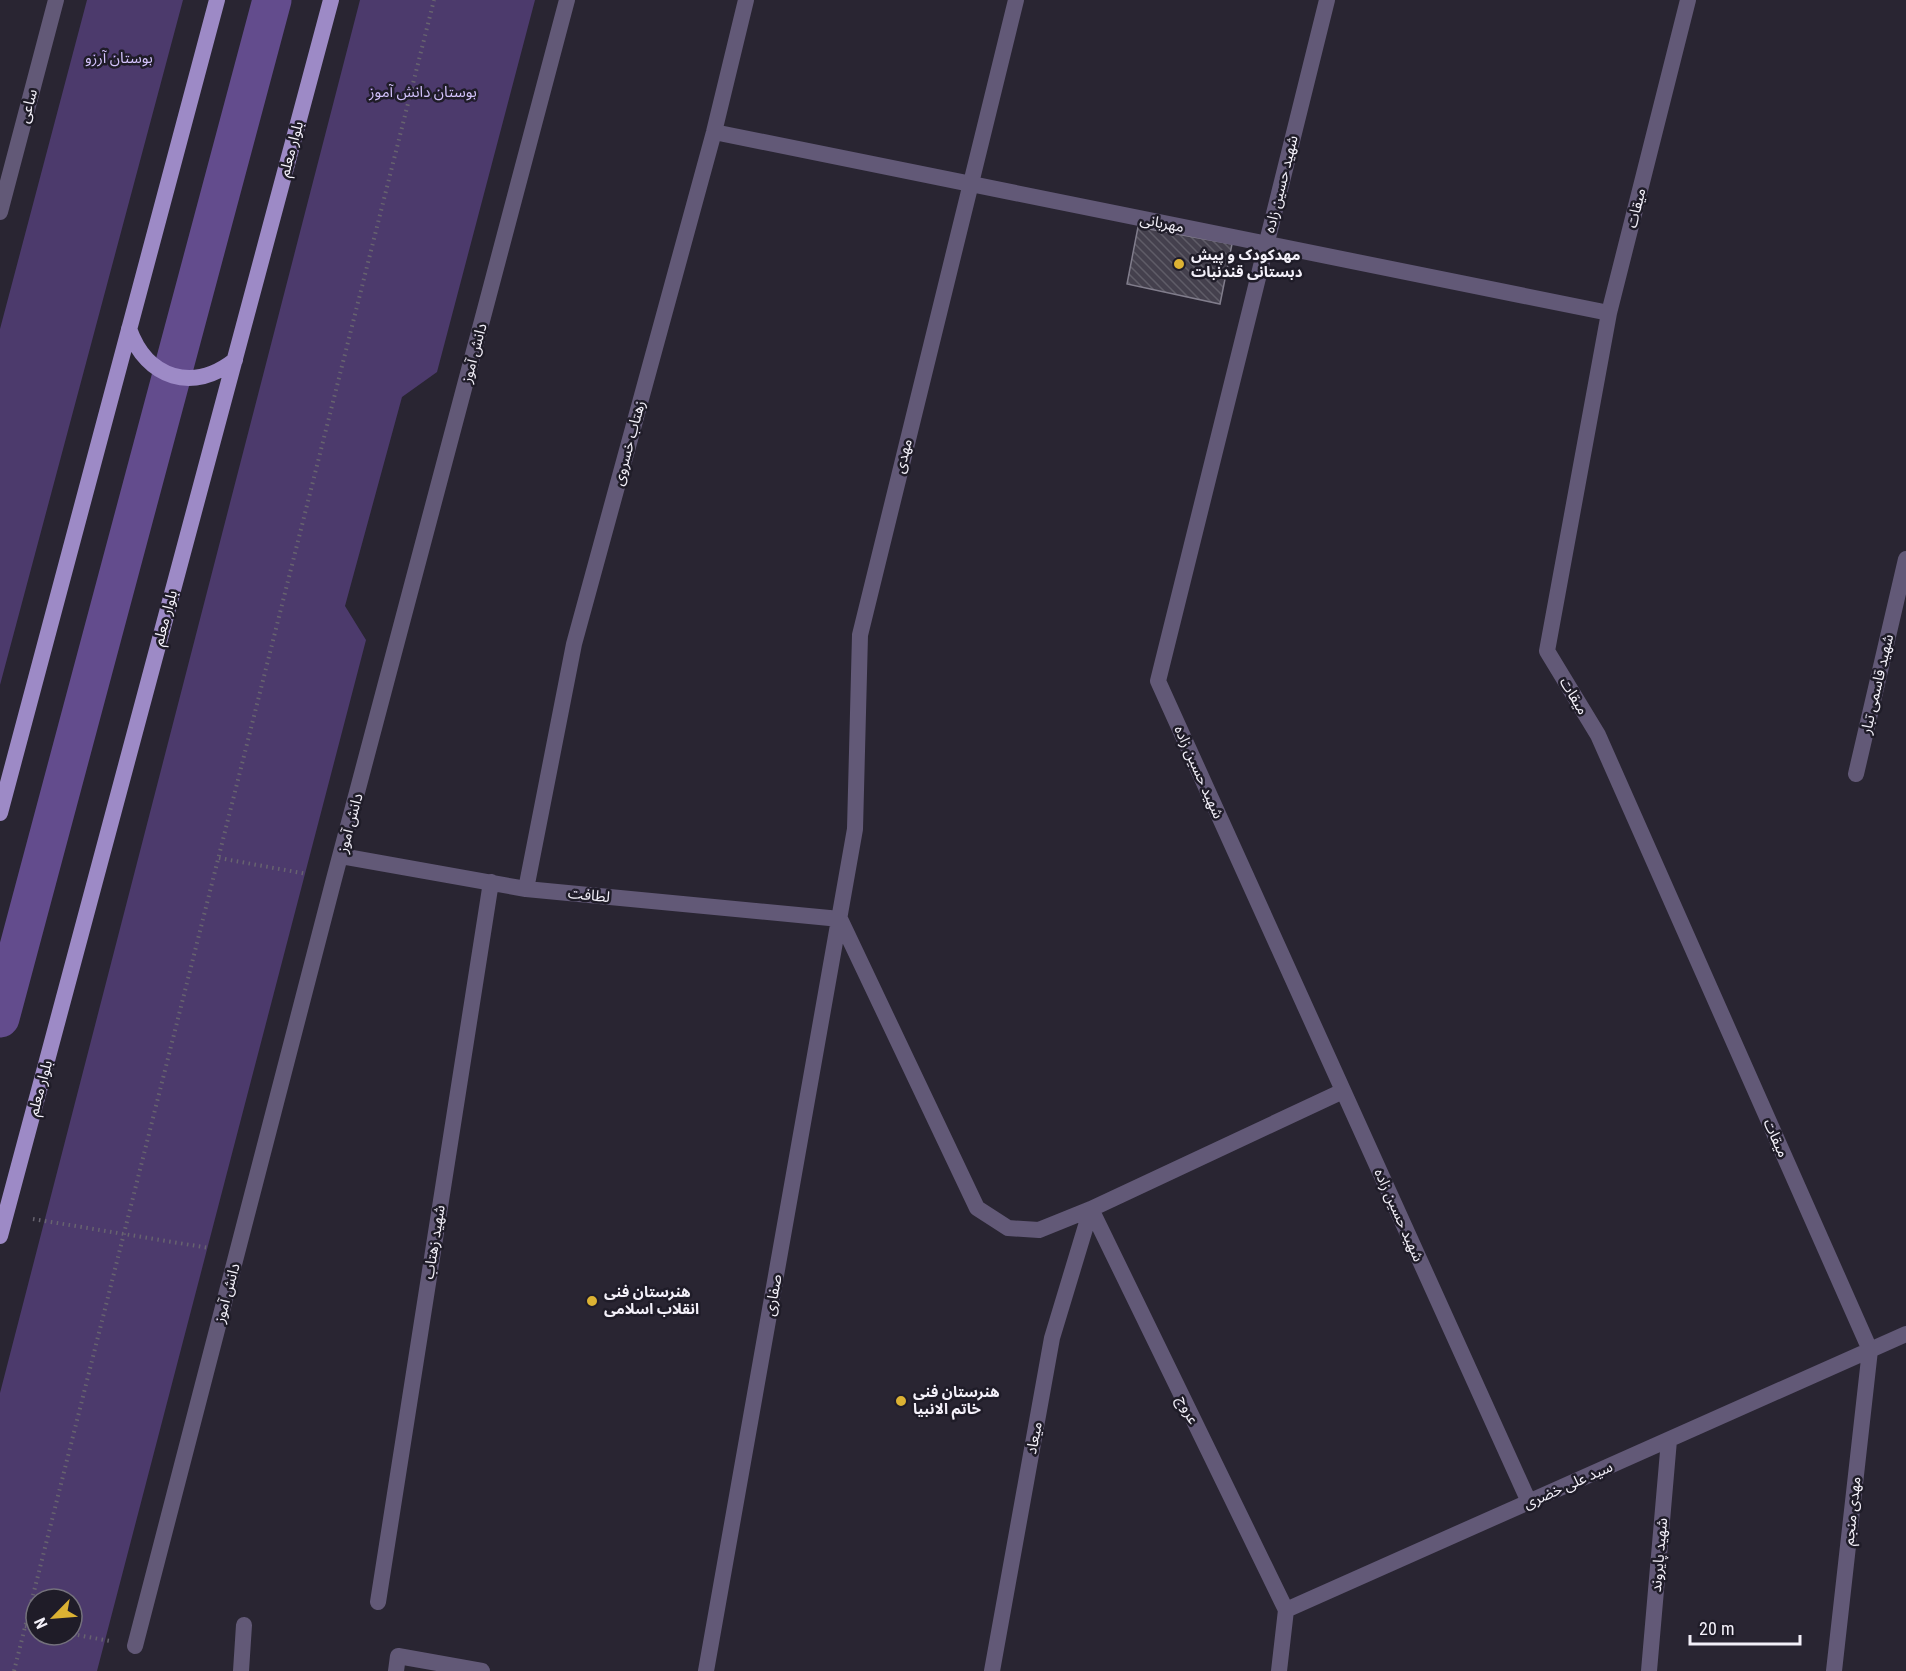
<svg xmlns="http://www.w3.org/2000/svg" width="1906" height="1671" viewBox="0 0 1906 1671" font-family="'Roboto Condensed','Noto Sans Arabic',sans-serif">
<style>
.park{fill:#4c3a6c;fill-rule:evenodd}
.lines{fill:none;stroke-linecap:round;stroke-linejoin:round}
.canal{stroke:#634c8d;stroke-width:39}
.building{fill:url(#building-back-hatch);stroke:#817d8c;stroke-width:1.5}
.path{stroke:#67636f;stroke-width:4;stroke-dasharray:1.5 4.5;stroke-linecap:butt}
.minor{stroke:#625977;stroke-width:16}
.primary{stroke:#9d8ac6;stroke-width:16}
.poi-dot{fill:#dcb233;stroke:#1f1c28;stroke-width:2}
.labels{text-anchor:middle;dominant-baseline:central;stroke-width:5;stroke-linejoin:round;paint-order:stroke}
.park-label{font-size:15px;fill:#d3c2fb;stroke:#1f1c28}
.street-label{font-size:15px;fill:#f3f0f9;stroke:#1f1c28}
.poi-label{font-size:15px;font-weight:bold;fill:#f3f0f9;stroke:#1f1c28;text-anchor:start}
</style>
<defs>
<pattern id="building-back-hatch" width="6" height="6" patternUnits="userSpaceOnUse" patternTransform="scale(1.5)"><rect width="6" height="6" fill="#44404d"/><path d="M-1 5l2 2M0 0l6 6M5-1l2 2" fill="none" stroke="#5f5c67"/></pattern>
</defs>
<rect width="100%" height="100%" fill="#292532"/>
<path class="park" d="M87,0H183L0,685V329Z
M360,0H535L437,372L402,397L345,606L366,640L97,1671H0V1393ZM36,1599H72V1635H36Z"/>
<g class="lines">
<path class="canal" d="M0,1018L272,0"/>
</g>
<path class="building" d="M1138,227L1232,244L1220,304L1127,284Z"/>
<g class="lines">
<path class="path" d="M219,858L307,874
M33,1219L209,1248
M25,1626L36,1628
M72,1634L110,1641
M14,1671L434,0"/>
<path class="minor" d="M1327,0L1158,681L1529,1502
M1688,0L1609,313L1547,651L1598,735L1870,1350L1834,1671
M714,132L1609,313
M0,212L56,0
M1856,774L1906,559
M341,856L526,889L840,919
M526,889L574,644L714,132L746,0
M840,919L977,1208L1008,1228L1039,1230L1091,1209L1343,1091
M1091,1209L1286,1610
M378,1602L491,882
M135,1646L334,879L567,0
M241,1671L244,1625
M396,1671L398,1656L482,1671
M706,1671L855,829L860,635L1016,0
M992,1671L1052,1338L1091,1209
M1279,1671L1286,1610L1906,1334
M1649,1671L1669,1440"/>
<path class="primary" d="M129,329C147,379 193,393 235,360
M0,813L217,0
M0,1236L331,0"/>
</g>
<g class="poi-dot">
<circle cx="1179" cy="264" r="6"/>
<circle cx="592" cy="1301" r="6"/>
<circle cx="901" cy="1401" r="6"/>
</g>
<g class="labels">
<g class="park-label">
<text x="119" y="58">بوستان آرزو</text>
<text x="423" y="92">بوستان دانش آموز</text>
</g>
<g class="street-label">
<text transform="translate(28 106) rotate(-75)">ساعی</text>
<text transform="translate(291 149) rotate(-75)">بلوار معلم</text>
<text transform="translate(1281 184) rotate(-76)">شهید حسین زاده</text>
<text transform="translate(1636 208) rotate(-76)">میقات</text>
<text transform="translate(1162 223) rotate(11)">مهربانی</text>
<text transform="translate(474 353) rotate(-75)">دانش آموز</text>
<text transform="translate(629 443) rotate(-75)">زهتاب خسروی</text>
<text transform="translate(903 456) rotate(-76)">مهدی</text>
<text transform="translate(165 618) rotate(-75)">بلوار معلم</text>
<text transform="translate(1877 684) rotate(-77)">شهید قاسمی تبار</text>
<text transform="translate(1574 696) rotate(59)">میقات</text>
<text transform="translate(1199 772) rotate(66)">شهید حسین زاده</text>
<text transform="translate(350 823) rotate(-75)">دانش آموز</text>
<text transform="translate(589 895) rotate(6)">لطافت</text>
<text transform="translate(40 1088) rotate(-75)">بلوار معلم</text>
<text transform="translate(1776 1138) rotate(66)">میقات</text>
<text transform="translate(1399 1215) rotate(66)">شهید حسین زاده</text>
<text transform="translate(434 1242) rotate(-81)">شهید زهتاب</text>
<text transform="translate(227 1293) rotate(-75)">دانش آموز</text>
<text transform="translate(773 1295) rotate(-80)">صفاری</text>
<text transform="translate(1188 1410) rotate(64)">عروج</text>
<text transform="translate(1034 1438) rotate(-79)">میعاد</text>
<text transform="translate(1568 1485) rotate(-24)">سید علی خضری</text>
<text transform="translate(1852 1511) rotate(-84)">مهدی منجم</text>
<text transform="translate(1659 1555) rotate(-85)">شهید پایروند</text>
</g>
<g class="poi-label">
<text x="1191" y="255">مهدکودک و پیش<tspan x="1191" dy="17">دبستانی قندنبات</tspan></text>
<text x="604" y="1292">هنرستان فنی<tspan x="604" dy="17">انقلاب اسلامی</tspan></text>
<text x="913" y="1392">هنرستان فنی<tspan x="913" dy="17">خاتم الانبیا</tspan></text>
</g>
</g>
<g transform="translate(54 1617) rotate(245)"><circle r="28" fill="#1f1c28" stroke="#74717c" stroke-width="1.5"/>
<path d="M0-4.5L10 22L0 15L-10 22Z" fill="#dcb233"/>
<text y="-9" font-size="16" font-weight="bold" text-anchor="middle" fill="#f3f0f9">N</text>
</g>
<path d="M1690 1635v9h110v-9" fill="none" stroke="#f3f0f9" stroke-width="3"/>
<text x="1699" y="1635" font-size="18" fill="#f3f0f9" stroke="#1f1c28" stroke-width="4.5" paint-order="stroke">20 m</text>
</svg>
